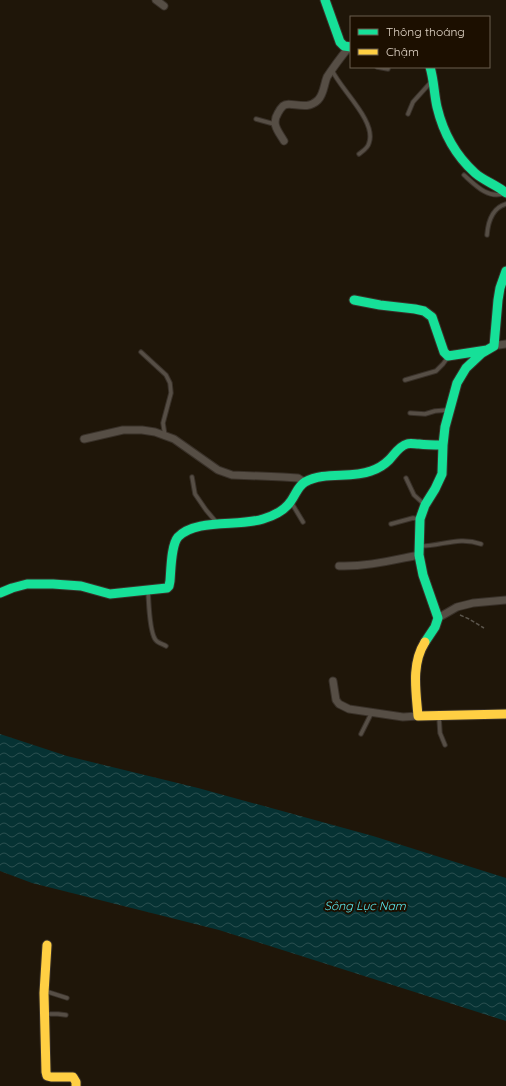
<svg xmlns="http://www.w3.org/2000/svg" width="506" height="1086" viewBox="0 0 506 1086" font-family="Quicksand,sans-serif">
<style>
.water{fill:url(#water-waves)}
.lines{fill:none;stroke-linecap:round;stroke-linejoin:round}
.lane-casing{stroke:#393129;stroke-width:5.5}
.street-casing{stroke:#393129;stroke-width:9}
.fast-casing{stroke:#393129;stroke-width:11}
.slow-casing{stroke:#393129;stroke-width:11}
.path{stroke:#5b554c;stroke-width:1.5;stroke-dasharray:4 2;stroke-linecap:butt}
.lane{stroke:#564e45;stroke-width:3.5}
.street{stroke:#564e45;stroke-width:7}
.fast{stroke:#16e098;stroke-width:9}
.slow{stroke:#ffcf43;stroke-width:9}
.labels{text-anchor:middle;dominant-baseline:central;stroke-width:4;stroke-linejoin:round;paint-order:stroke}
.water-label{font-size:12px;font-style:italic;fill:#5aebf0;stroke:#1c0f00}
</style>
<defs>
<pattern id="water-waves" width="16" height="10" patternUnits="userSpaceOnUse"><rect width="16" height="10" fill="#063233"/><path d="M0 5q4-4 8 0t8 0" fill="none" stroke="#2a4f4f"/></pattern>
</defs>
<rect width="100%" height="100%" fill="#1f1609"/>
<path class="water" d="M0,734L67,756L198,788L373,836L506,878V1021L219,930L32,883L0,871Z"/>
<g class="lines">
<g class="lane-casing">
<path id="lane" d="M377,67L388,69
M332,70C340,89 377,121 369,143C368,148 363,151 359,154
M408,114L413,102L431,82
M256,119L274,124
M464,175C475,185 489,200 505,193
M487,235C488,222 492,208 506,204
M141,352L166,375L170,383L171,393L163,423L165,436
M405,380L436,371L443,364L448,357
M410,413L425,414L435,411L448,410
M192,477L195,494L206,510L217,523
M406,478L414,495L425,505
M291,502L303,522
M391,524L413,518L419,519
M421,546C442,546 459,536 481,544
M148,591C149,603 149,629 155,639C157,643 163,644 166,646
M439,717L440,733L445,745
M361,734L372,712
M45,991L67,998
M45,1014H58L66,1015"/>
</g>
<g class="street-casing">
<path id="street" d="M156,0L164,6
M284,141C278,131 271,124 278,113C279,111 281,108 283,106C290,100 306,112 318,100C324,94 324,84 327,77C334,66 341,57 349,47
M495,343L499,345L506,344
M84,439L123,430H142L155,432L174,439L218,470L232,475L283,477L298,478L304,482
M339,566C366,567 393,560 419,555
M438,618L457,607L473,603L506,600
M333,681L336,700L339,704L349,709L403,717L418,716"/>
</g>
<g class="fast-casing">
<path id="fast" d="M325,0L340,42L344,46L351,47
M430,67C434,80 434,94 437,107C443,132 455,155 475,173C484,181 497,185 506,193
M354,300L380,305L415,309L424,311L432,317L444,352L448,356L487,350
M0,593L12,588L27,584H53L81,586L110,594L167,588L169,586L170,581C171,570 171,545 178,537C196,518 239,527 263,519C273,516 285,510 291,501C296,494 298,486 305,482C325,471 350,479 371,471C377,469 384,465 389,460C394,455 399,446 407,444C410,443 415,444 419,444C427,445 435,445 443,445
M425,642L435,627L438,618L423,575L419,555L420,519L425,505L435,489L442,474L443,445L445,427L457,383L466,368L482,353L494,346L498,300L500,288L506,271"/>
</g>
<g class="slow-casing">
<path id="slow" d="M425,642C411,664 416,691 418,716L506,714
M47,945L44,993L46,1072L47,1076L51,1077H73L76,1082V1086"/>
</g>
<path class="path" d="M460,615L469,619L484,628"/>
<use href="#lane" class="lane"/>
<use href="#street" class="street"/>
<use href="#fast" class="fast"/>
<use href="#slow" class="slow"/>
</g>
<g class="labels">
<g class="water-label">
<text x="365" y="905">Sông Lục Nam</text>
</g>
</g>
<rect x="350" y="16" width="140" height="52" fill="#1c0f00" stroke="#6a5e4f"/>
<rect x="358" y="29" width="20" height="6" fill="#16e098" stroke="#6a5e4f"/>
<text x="386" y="36" font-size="12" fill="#e0d4c5">Thông thoáng</text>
<rect x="358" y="49" width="20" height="6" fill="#ffcf43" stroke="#6a5e4f"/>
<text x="386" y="56" font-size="12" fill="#e0d4c5">Chậm</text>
</svg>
